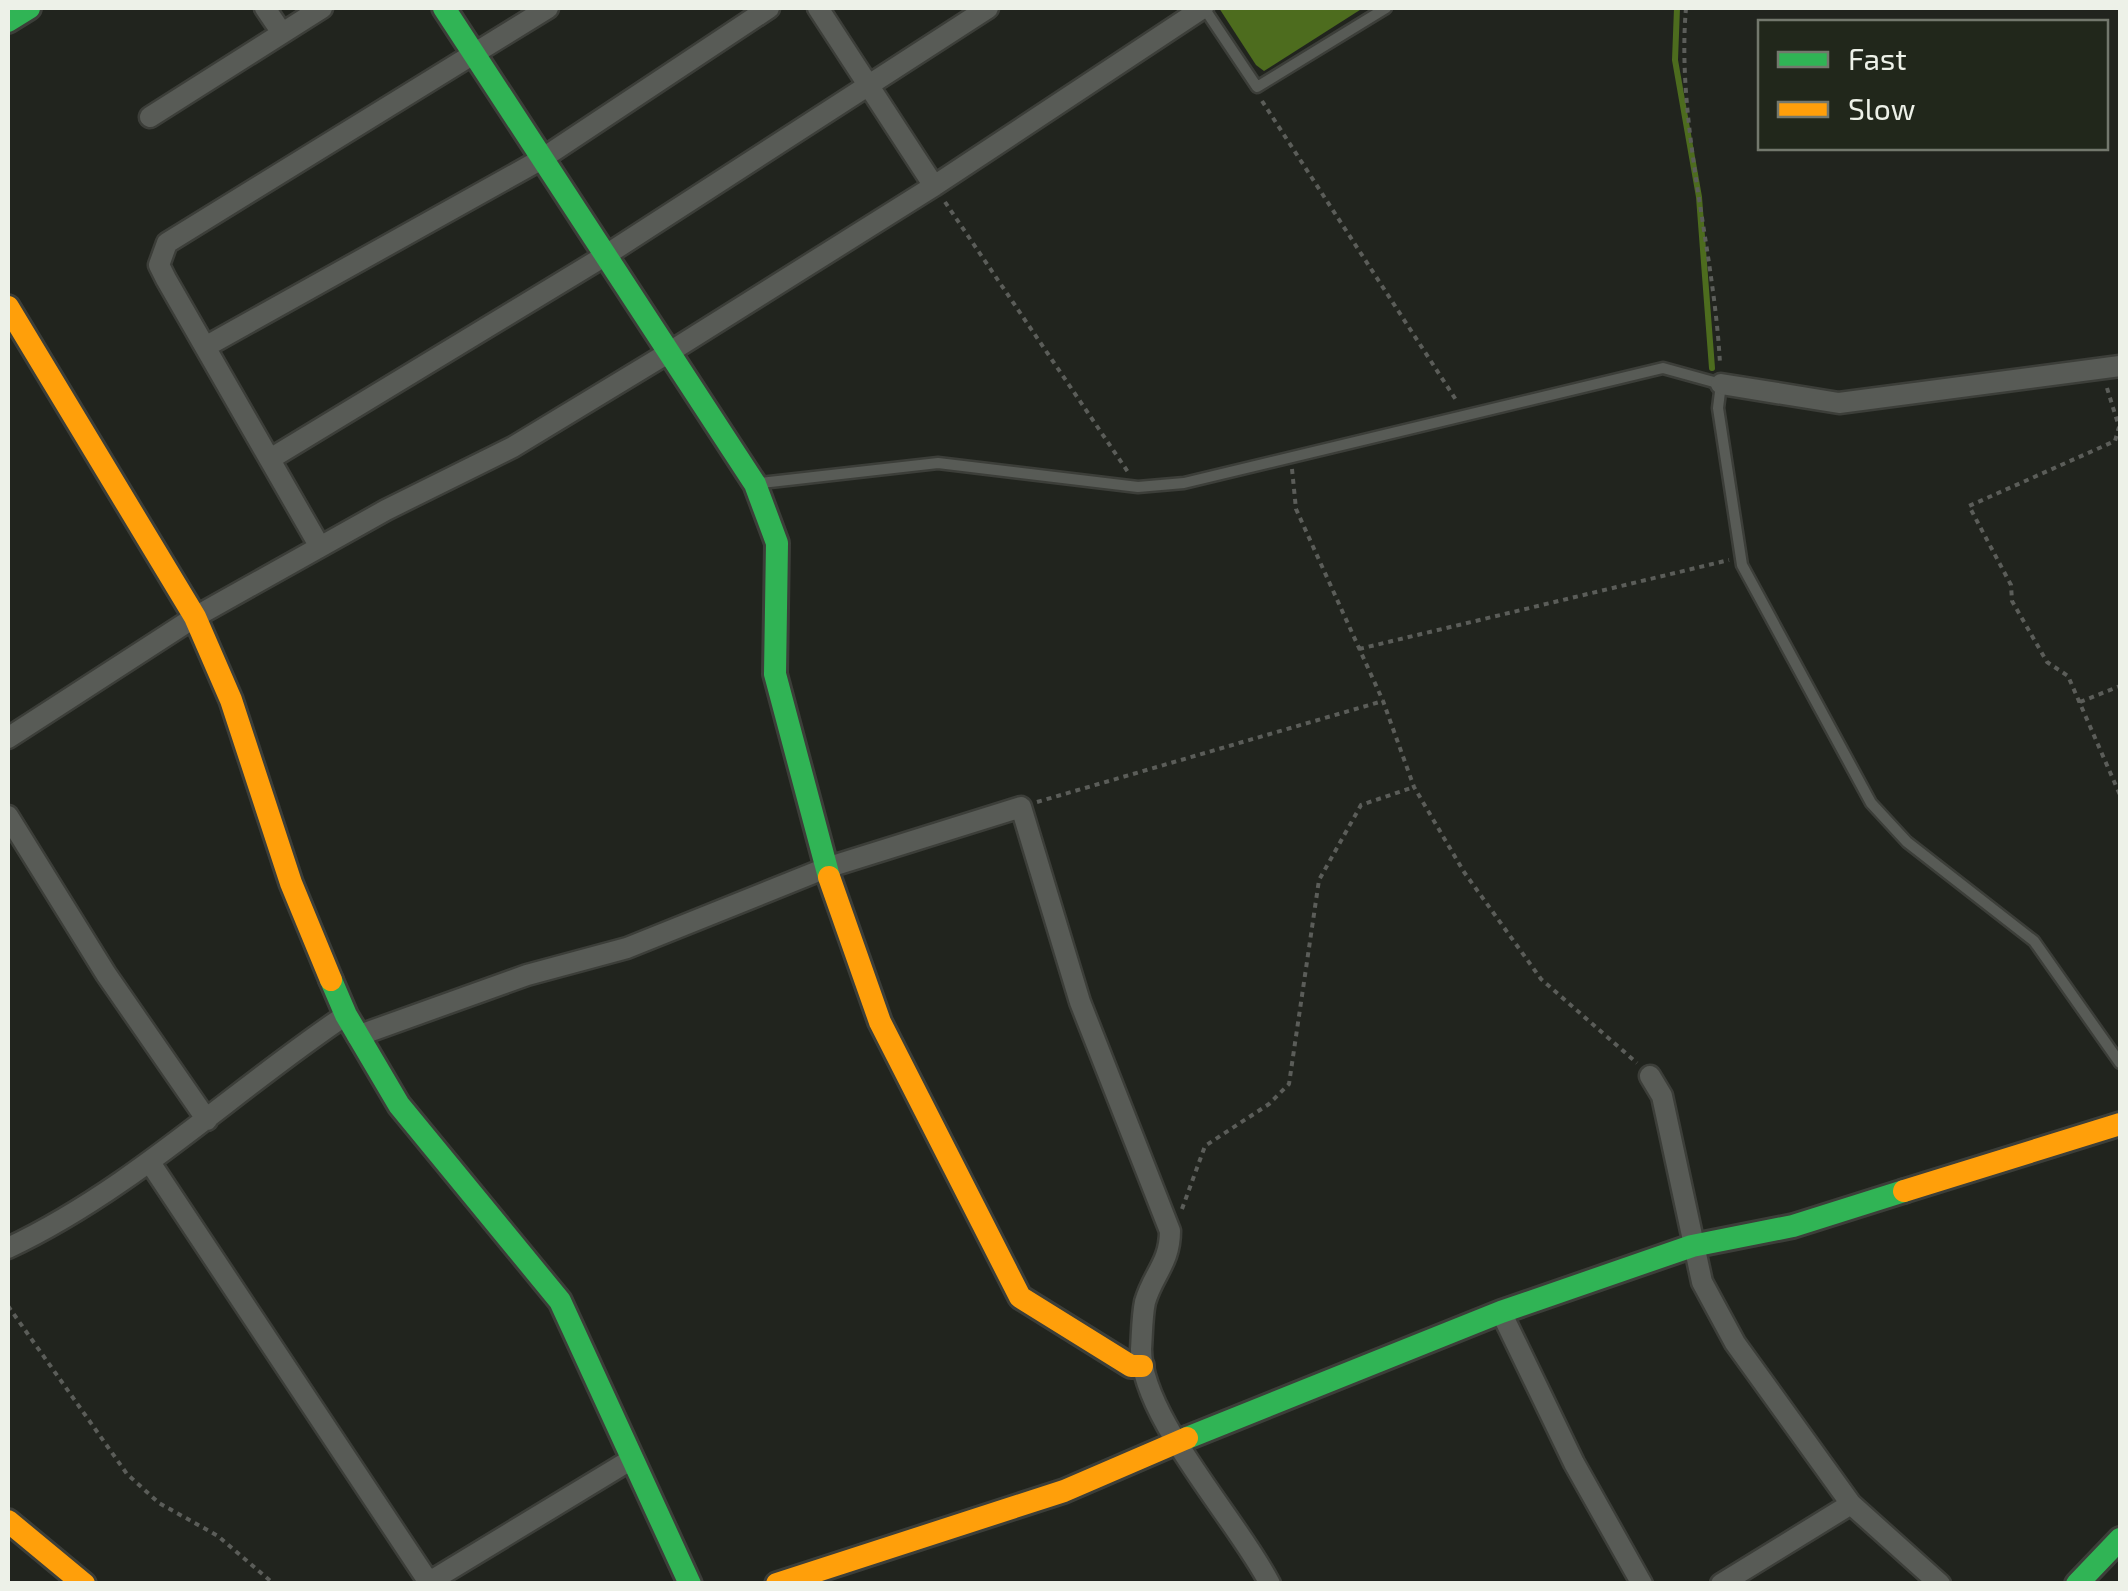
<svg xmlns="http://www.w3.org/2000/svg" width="2128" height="1591" viewBox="0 0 2128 1591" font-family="'Exo 2',sans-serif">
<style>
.water{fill:#4d6c1e}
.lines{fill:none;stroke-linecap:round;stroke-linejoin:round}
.stream{stroke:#4d6c1e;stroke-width:6}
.lane-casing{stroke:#3c3e39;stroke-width:15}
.street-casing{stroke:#3c3e39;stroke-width:25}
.fast-casing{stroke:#3c3e39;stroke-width:28}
.slow-casing{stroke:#3c3e39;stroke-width:28}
.path{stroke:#5b5d59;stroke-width:4;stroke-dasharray:5 5;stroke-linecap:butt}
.lane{stroke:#585b56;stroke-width:10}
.street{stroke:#585b56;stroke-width:20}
.fast{stroke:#30b455;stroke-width:22}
.slow{stroke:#ff9f0a;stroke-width:22}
</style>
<rect width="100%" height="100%" fill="#21241e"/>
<path class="water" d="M1219,8H1363L1264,71L1256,65Z"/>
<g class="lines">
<path class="stream" d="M1677,8L1675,60L1699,197L1712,368"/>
<g class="lane-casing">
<path id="lane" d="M1204,8L1257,87L1386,8
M761,483L938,463L1138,487L1184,483L1663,368L1721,384L1718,408L1742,565L1871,803L1907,842L2034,941L2120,1063"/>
</g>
<g class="street-casing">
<path id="street" d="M265,8L282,33
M818,8L934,186
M150,117L322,8
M205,347L540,160L769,8
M1721,384L1839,403L2120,366
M270,459L603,257L988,8
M320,547L166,279L159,265L167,243L548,8
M8,738L195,617L386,510L513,447L668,353L934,186L1203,8
M8,816L106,974L207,1120
M357,1036L527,975L627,948L826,868L1021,807L1080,1002L1170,1231C1170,1263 1153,1274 1145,1302C1142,1316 1142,1335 1141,1349C1141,1418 1237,1519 1270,1584
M1650,1076L1662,1096L1702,1282L1735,1343L1851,1504L1940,1584
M151,1164L428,1581
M8,1248C133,1189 231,1092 346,1015
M1501,1312L1574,1463L1642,1584
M426,1584L632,1459
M1721,1584L1851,1504"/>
</g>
<g class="fast-casing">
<path id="fast" d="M444,8L755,484L777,543L775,674L829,877
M8,21L29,8
M331,980L346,1015L399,1105L560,1301L690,1584
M1187,1438L1501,1312L1692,1246L1793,1226L1904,1191
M2077,1584L2120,1539"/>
</g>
<g class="slow-casing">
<path id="slow" d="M8,307L195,617L231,700L291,883L331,980
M829,877L880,1022L1020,1297L1131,1366H1142
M1904,1191L2120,1124
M8,1521L84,1584
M777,1584L1064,1491L1187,1438"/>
</g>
<path class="path" d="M1686,8C1676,123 1714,247 1720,364
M1262,101L1458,403
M945,202L1128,472
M2107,388L2119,427L2115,441L1969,506L2011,585L2012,601L2047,662L2068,676L2120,795
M1292,469L1296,509L1383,701L1414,787L1464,872L1541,979L1637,1063
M1359,649L1729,560
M2080,702L2120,686
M1037,802L1383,701
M1182,1209L1205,1146L1269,1104L1289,1084L1319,880L1361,805L1414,787
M8,1306L127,1474L159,1503L218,1536L274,1584"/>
<use href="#lane" class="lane"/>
<use href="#street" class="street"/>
<use href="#fast" class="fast"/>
<use href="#slow" class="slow"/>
</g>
<rect width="2128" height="1591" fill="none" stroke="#edf1e8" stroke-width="20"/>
<rect x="1758" y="20" width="350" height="130" fill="#21271b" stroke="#73786d" stroke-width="2.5"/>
<rect x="1778" y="52" width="50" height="15" fill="#30b455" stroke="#73786d" stroke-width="2.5"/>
<text x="1848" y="70" font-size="30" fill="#edf1e8">Fast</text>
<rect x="1778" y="102" width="50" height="15" fill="#ff9f0a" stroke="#73786d" stroke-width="2.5"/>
<text x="1848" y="120" font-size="30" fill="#edf1e8">Slow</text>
</svg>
